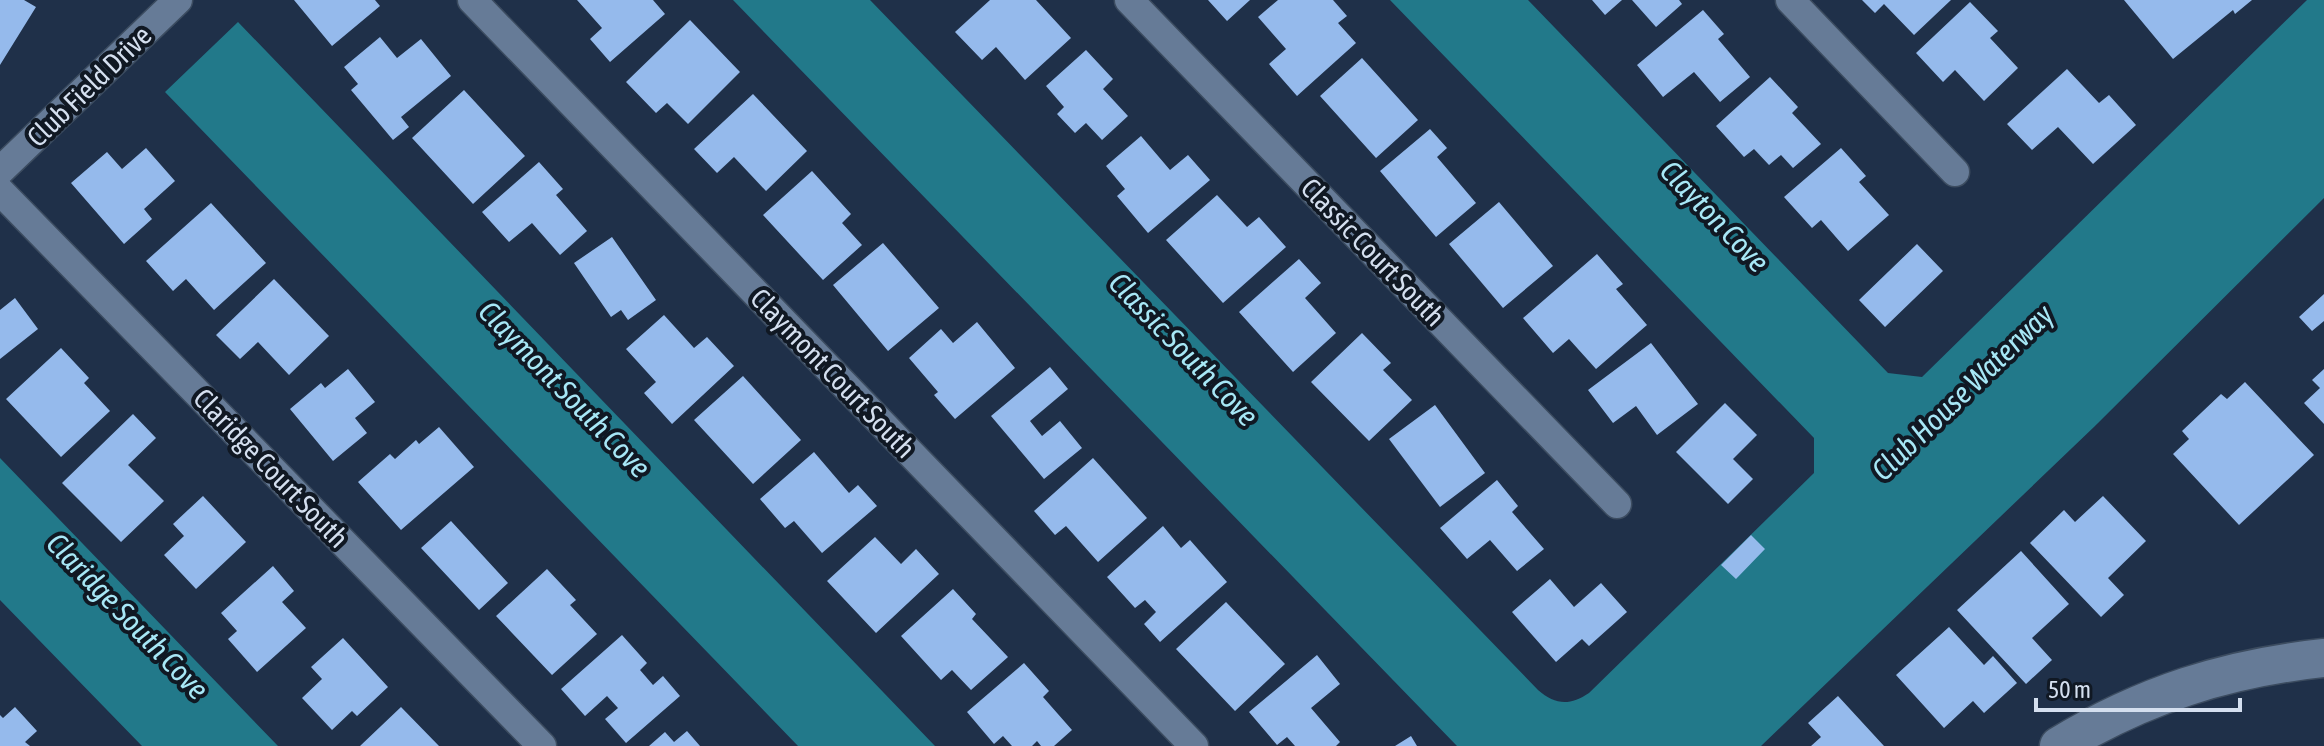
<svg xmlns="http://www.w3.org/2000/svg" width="2324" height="746" viewBox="0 0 2324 746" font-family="'Asap Condensed',sans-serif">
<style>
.water{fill:#22798a}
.building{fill:#95baec}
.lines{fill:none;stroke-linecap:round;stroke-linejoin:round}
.street-casing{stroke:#3c4c60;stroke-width:31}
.secondary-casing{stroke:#3c4c60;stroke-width:41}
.street{stroke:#667b97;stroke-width:28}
.secondary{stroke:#667b97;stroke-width:38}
.labels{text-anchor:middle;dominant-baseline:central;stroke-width:8;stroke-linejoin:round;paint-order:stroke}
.street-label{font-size:28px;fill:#d4dfef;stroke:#101823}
.water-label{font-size:30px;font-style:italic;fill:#a7e7f6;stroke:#101823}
</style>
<rect width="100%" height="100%" fill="#1f3049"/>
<path class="water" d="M733,0H870L1538,690C1555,705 1570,706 1589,693L1814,473V438L1390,0H1528L1888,373L1922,377L2307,0H2324V198L2095,426L1761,746H1457Z
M238,22L935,746H798L165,92Z
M0,458L278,746H142L0,600Z"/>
<path class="building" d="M0,0H24L36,7L0,65Z
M294,0H375L380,6L332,46Z
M577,0H653L665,14L610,62L590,39L602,28Z
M990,0H1036L1071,38L1025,80L996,47L982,60L955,32Z
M1208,0H1250L1227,21Z
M1278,0H1333L1347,16L1338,23L1356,43L1297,96L1269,64L1286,49L1258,17Z
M1592,0H1622L1605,15Z
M1632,0H1679L1682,4L1656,27Z
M1862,0H1951L1914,35L1884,4L1875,13Z
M2124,0H2252L2235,14L2233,10L2173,59Z
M1970,2L1998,31L1990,38L2018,68L1984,101L1955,70L1943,82L1916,53Z
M1703,10L1724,34L1718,39L1750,77L1720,102L1694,72L1663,97L1637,65Z
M690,20L740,72L688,124L667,103L656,113L626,82Z
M380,37L397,58L421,39L451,76L401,117L409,127L393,140L351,90L358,84L344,67Z
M1086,50L1113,79L1103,89L1128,116L1102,140L1086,123L1075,133L1057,114L1064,107L1046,86Z
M1362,58L1418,120L1376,158L1320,96Z
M2067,69L2099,103L2109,95L2136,125L2093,164L2058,127L2032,150L2007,124Z
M1770,77L1798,107L1792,113L1821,144L1793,168L1781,155L1769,165L1754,149L1744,157L1716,126Z
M464,90L525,156L473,204L412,138Z
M753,94L807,151L766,191L734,157L717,173L694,149Z
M1430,129L1447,148L1437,157L1476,203L1436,237L1380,171Z
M1141,136L1170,170L1188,155L1210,180L1148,233L1117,196L1125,189L1106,166Z
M146,148L175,181L144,209L152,219L124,244L71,183L107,152L122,169Z
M1841,148L1866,176L1859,182L1889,215L1848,251L1821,220L1812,228L1784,197Z
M539,162L563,189L556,195L587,231L560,255L532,223L509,242L482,212Z
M812,171L851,214L842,223L862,245L823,280L763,215Z
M1217,195L1247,227L1259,217L1286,247L1223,303L1166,240Z
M1499,202L1553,266L1503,308L1449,244Z
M211,203L266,263L214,310L186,279L173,291L146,261Z
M612,237L656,300L628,320L621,310L611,317L574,263Z
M883,243L939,308L888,351L833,285Z
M1917,244L1943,271L1885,327L1859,300Z
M1597,254L1623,284L1616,289L1647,325L1596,369L1569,339L1553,353L1523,318Z
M1299,259L1321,283L1305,298L1336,333L1293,372L1239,312Z
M274,279L329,336L289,375L258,342L240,359L216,335Z
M2324,294V321L2312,331L2299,317Z
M15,298L38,329L0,359V310Z
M664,315L694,348L707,337L734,366L672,424L644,393L656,382L626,349Z
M977,322L1015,368L955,419L934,395L938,392L909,358L941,329L953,343Z
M1362,333L1391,363L1383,370L1412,400L1369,441L1311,382Z
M1651,343L1698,404L1657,435L1636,406L1613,423L1588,390Z
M61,348L89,378L84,383L110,411L61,457L6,399Z
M1050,367L1068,389L1030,421L1042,436L1060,421L1082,448L1044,479L991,416Z
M348,369L375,402L355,418L367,433L333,461L290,409L321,383L325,388Z
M2324,369V424L2304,403L2320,388L2312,380Z
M743,376L801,440L753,484L694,420Z
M2245,382L2314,455L2239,525L2173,454L2189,439L2182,431L2221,394L2227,399Z
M1725,403L1757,435L1733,459L1753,479L1728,504L1676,452Z
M1435,405L1485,473L1440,507L1389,439Z
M133,414L156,438L128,465L164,501L121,542L62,483Z
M439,427L474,467L401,530L358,482L390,454L395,459L416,440L419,444Z
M814,452L849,493L858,485L877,506L822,553L794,521L785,528L760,499Z
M1093,458L1147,518L1098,562L1066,526L1055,535L1034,511Z
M1497,480L1518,506L1512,512L1544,549L1517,571L1490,540L1467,559L1440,528Z
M203,496L246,542L196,589L164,555L184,536L173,524Z
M2103,496L2146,541L2108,578L2124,595L2101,617L2030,543L2064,510L2075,522Z
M451,521L508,583L479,610L421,548Z
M1163,526L1181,548L1190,540L1227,582L1160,642L1144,624L1156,612L1145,600L1135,608L1107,577Z
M1751,535L1765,549L1736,579L1721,565Z
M875,537L901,564L916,549L939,574L876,633L827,581Z
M2021,551L2069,604L2032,638L2052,660L2026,684L1957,610Z
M273,566L294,591L282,602L306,628L257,672L228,639L237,631L221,613Z
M547,569L576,600L570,605L597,634L552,675L496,616Z
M1550,579L1574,607L1601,583L1627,612L1589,646L1582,639L1556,662L1512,612Z
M953,589L976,614L972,619L1008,657L971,690L952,670L941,680L901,636Z
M1226,602L1285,664L1235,711L1176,649Z
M1949,627L1984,665L1993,656L2017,683L1984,713L1973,701L1944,728L1896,675Z
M622,635L647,663L640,670L653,685L663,676L680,696L626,743L605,719L618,708L607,696L585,716L561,689Z
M343,638L388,687L357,716L352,711L332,730L302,698L322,679L311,667Z
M1317,655L1340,684L1311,708L1340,742L1336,746H1295L1287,737L1277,745L1249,712Z
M1024,663L1049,691L1043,697L1072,730L1054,746H1041L1037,741L1032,746H1012L1003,736L994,744L967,712Z
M1838,696L1884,746H1811L1821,737L1808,723Z
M15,707L37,731L25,742L30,746H0V715L3,718Z
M401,707L439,746H360Z
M687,731L700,746H649L665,732L674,742Z
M1411,736L1417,746H1395Z"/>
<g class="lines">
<g class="street-casing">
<path id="street" d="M472,0L1194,746
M1129,0L1617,504
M1790,0L1955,172
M0,171L178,0
M0,191L542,746"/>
</g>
<g class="secondary-casing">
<path id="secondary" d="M2059,746C2143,695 2227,668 2324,658"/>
</g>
<use href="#street" class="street"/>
<use href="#secondary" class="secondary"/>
</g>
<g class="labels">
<g class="street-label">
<text transform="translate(89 86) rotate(-44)">Club Field Drive</text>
<text transform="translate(1373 252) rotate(46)">Classic Court South</text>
<text transform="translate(833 373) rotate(46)">Claymont Court South</text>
<text transform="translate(271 468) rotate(46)">Claridge Court South</text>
</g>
<g class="water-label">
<text transform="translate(1715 216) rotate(46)">Clayton Cove</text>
<text transform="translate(1184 349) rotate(46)">Classic South Cove</text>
<text transform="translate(565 389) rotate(46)">Claymont South Cove</text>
<text transform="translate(1962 392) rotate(-44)">Club House Waterway</text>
<text transform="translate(128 616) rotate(46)">Claridge South Cove</text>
</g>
</g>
<path d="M2036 698v12h204v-12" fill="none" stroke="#d4dfef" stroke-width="4"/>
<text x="2048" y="698" font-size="24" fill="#d4dfef" stroke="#101823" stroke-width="6" paint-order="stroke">50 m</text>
</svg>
